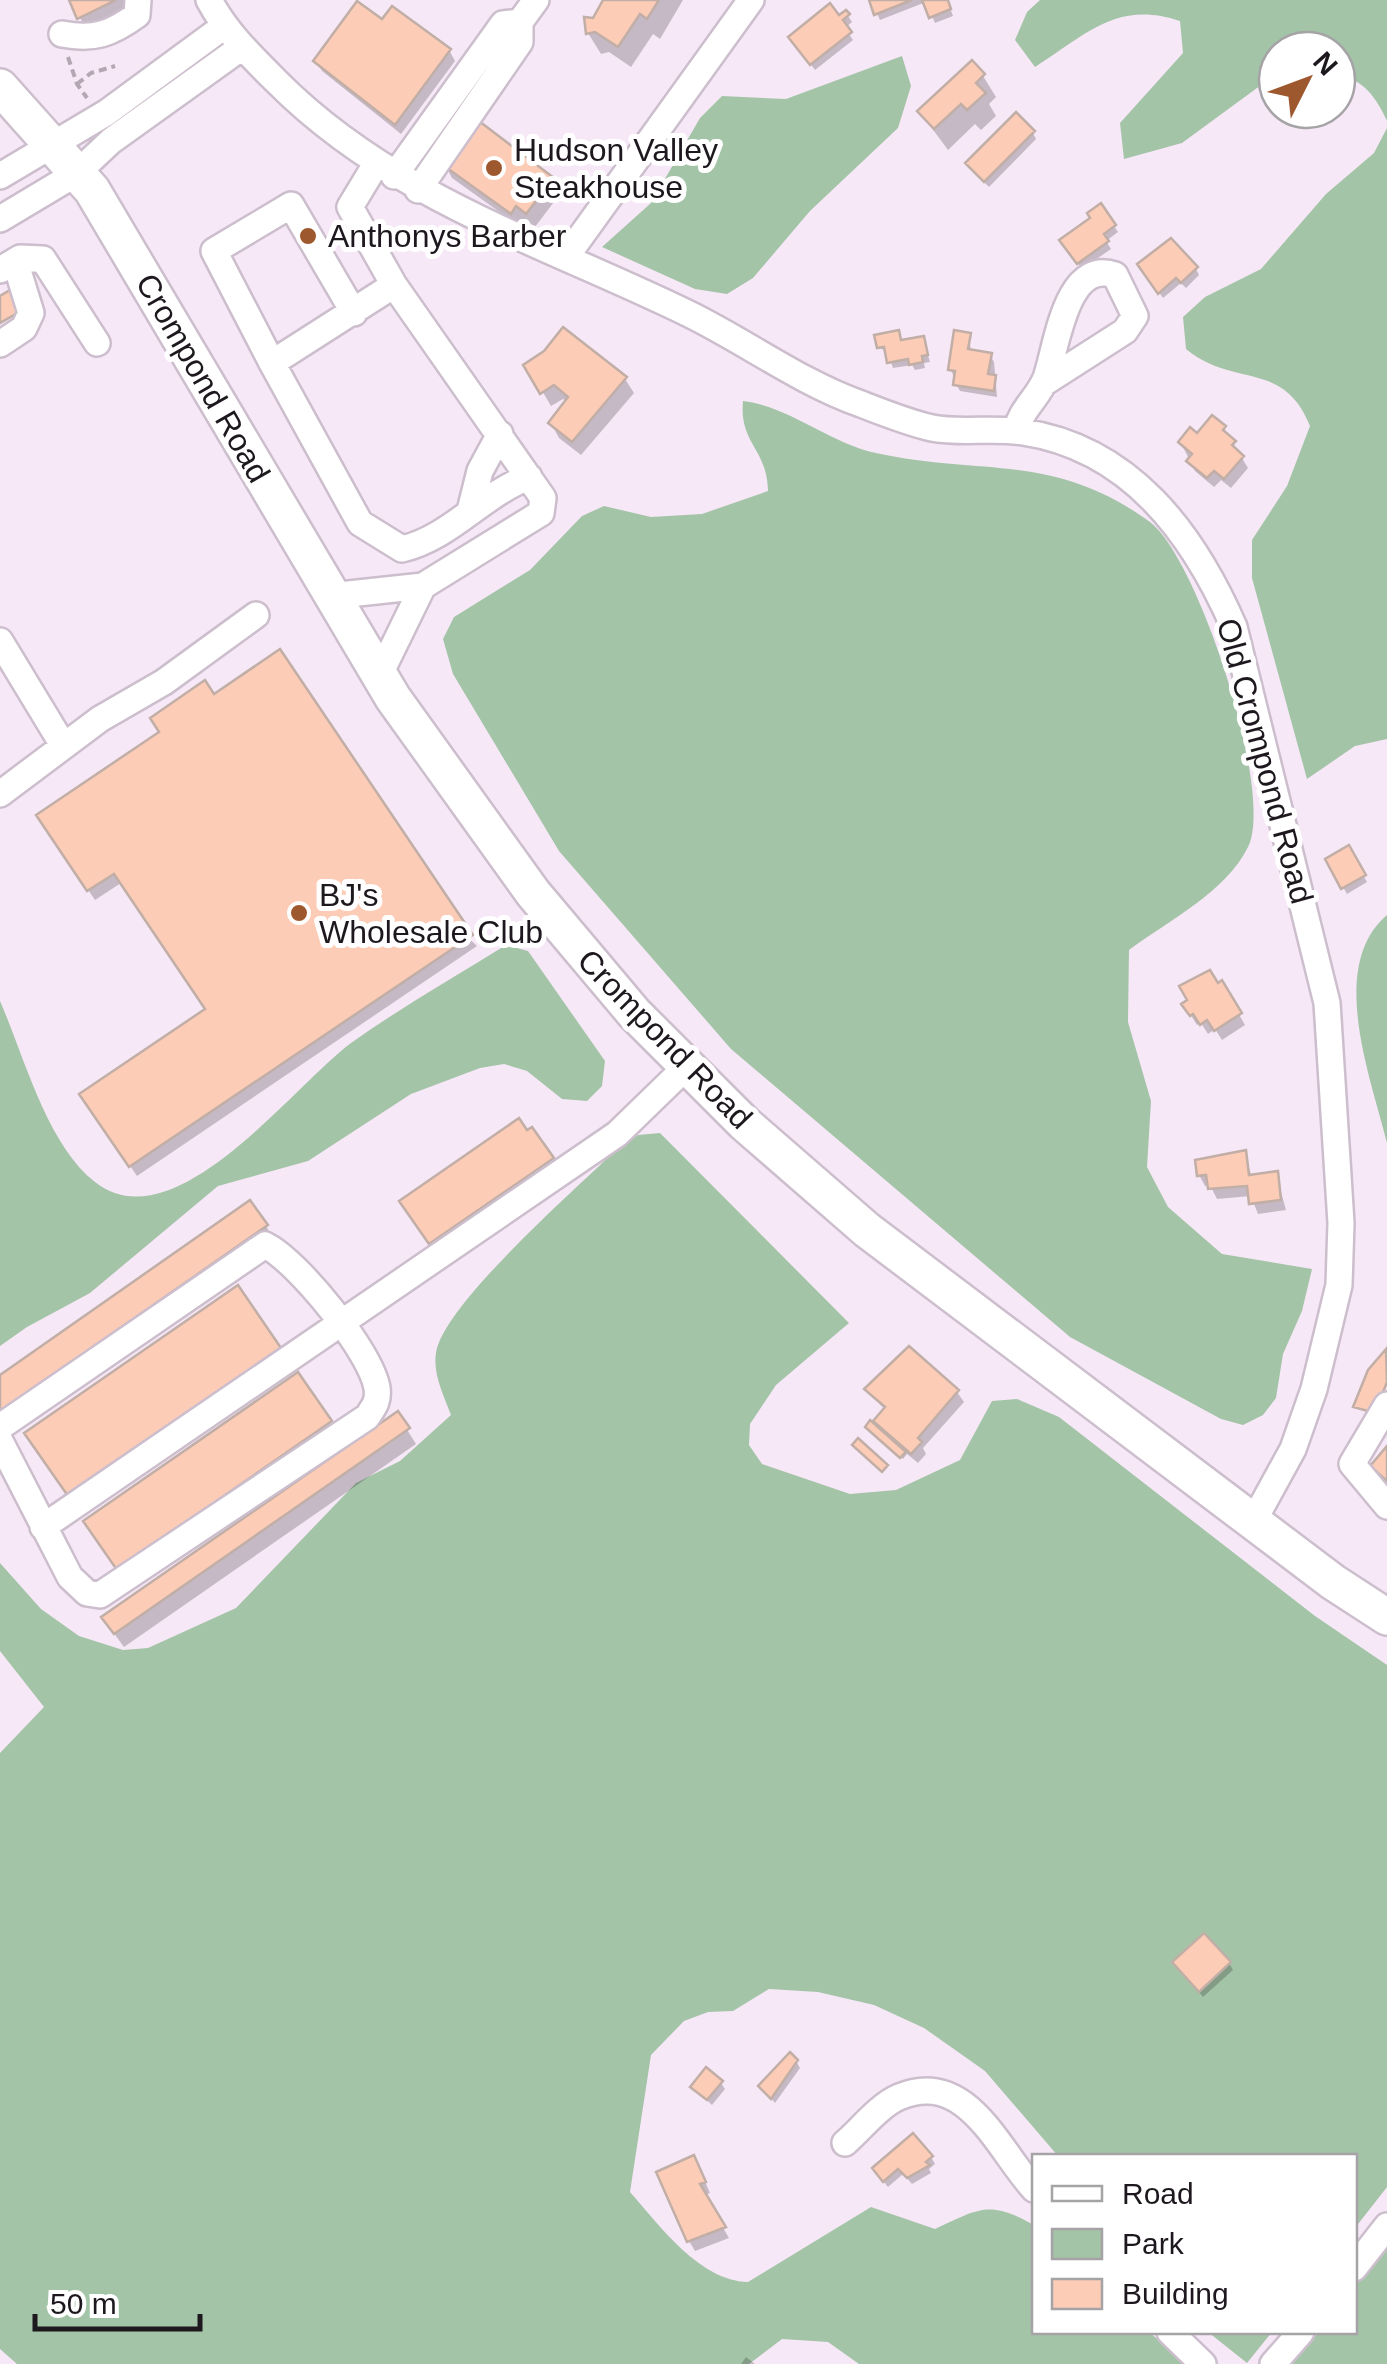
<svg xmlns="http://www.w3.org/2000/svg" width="1387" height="2364" viewBox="0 0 1387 2364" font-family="Helvetica,sans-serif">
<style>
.green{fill:#a4c4a8}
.shadow{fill:#0003}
.building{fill:#fcccb6;stroke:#c1aea6;stroke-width:2.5}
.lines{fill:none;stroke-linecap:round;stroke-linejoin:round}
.minor-casing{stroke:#ccbecc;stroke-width:30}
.highway-casing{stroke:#ccbecc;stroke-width:40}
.path{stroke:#b3a7b3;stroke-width:4;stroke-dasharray:8 5;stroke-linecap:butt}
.minor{stroke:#fff;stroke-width:25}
.highway{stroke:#fff;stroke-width:35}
.poi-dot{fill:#9e582e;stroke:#fff;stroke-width:4}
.labels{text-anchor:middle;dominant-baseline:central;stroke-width:10;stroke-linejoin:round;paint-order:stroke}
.poi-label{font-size:32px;fill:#1d181d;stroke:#fff;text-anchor:start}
.street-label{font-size:32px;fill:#1d181d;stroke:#fff}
</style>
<rect width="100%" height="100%" fill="#f7e8f7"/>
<path class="green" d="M1040,0H1387V121C1376,97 1364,80 1337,74V50H1277V79L1257,88L1182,143L1124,159L1120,123L1183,53L1180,21C1117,0 1087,34 1035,67L1015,40L1027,12Z
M902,56L911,86L898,128L810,211L753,278L727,294L695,289L602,247L651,203L700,118L722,96L786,99Z
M1387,128V739L1355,746L1307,779L1252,578V540L1287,486L1310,426C1283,359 1235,389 1186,349L1183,317L1205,297L1261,269L1326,194L1374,153Z
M743,401C791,407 829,443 876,453C981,476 1054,452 1150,522C1198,558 1275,793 1248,847C1226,892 1168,921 1129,950L1128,1022L1151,1101L1147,1167L1168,1207L1222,1254L1312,1269L1302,1311L1283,1354L1276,1398L1263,1415L1243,1425L1221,1419L1070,1337L731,1049L559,851L453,674L443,639L454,617L530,570L582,516L604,506L651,517L702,514L768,491C767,448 739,444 743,401Z
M1387,915V1143C1371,1078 1327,966 1387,915Z
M506,945L528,951L605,1061L602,1086L587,1101L562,1099L527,1071L504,1064L480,1068L411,1094L308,1161L218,1186L90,1293L27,1327L0,1346V1001C24,1056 47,1145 95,1182C174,1245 294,1085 351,1043C400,1008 455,977 506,945Z
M660,1133L849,1323L776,1385L750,1424L749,1445L762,1464L850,1494L896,1490L960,1460L992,1401L1017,1399L1059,1417L1315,1616L1387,1665V2187L1355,2228L1354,2156H1058L985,2071L924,2028L874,2005L818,1992L769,1989L733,2011L708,2012L684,2021L651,2055L630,2192C660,2226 700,2281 748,2282L871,2207L935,2229C980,2208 989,2200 1034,2225V2332H1149L1187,2364H859L828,2342L782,2339L749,2364H17L0,2349V1753L44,1707L0,1651V1563L41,1609L79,1636L123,1650L148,1648L236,1608L356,1483L400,1461L451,1415C443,1393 431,1371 437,1348C452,1297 577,1188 619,1147L638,1135Z
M1387,2240V2364H1288L1319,2332H1354L1355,2283Z
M1208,2332H1272L1247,2363Z"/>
<path class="shadow" d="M70,0H128L132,10L88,32Z
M606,0H683L660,39L653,34L631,67L609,52L601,54L588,33Z
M871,0H947L953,16L935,23L926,2L880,20Z
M846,13L852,22L845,28L853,40L815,70L795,43Z
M383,23L449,50L455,61L401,134L322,71L316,61Z
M983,76L996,97L989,104L996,116L981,130L975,124L948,150L920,112Z
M1033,133L1036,139L989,187L972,170Z
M444,163L552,180L560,194L535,227L525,219L519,226L452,178Z
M1114,226L1118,232L1106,241L1111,249L1082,269L1066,247Z
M1196,269L1199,275L1186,288L1181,283L1163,298L1144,271Z
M563,330L625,379L634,393L581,455L559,438L551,423L568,402L563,399L551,406L527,365L546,353Z
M898,333L902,343L923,339L930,362L924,363L925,368L915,370L912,365L893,368L888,353L879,347Z
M969,335L971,352L990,355L994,362L997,397L960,391L956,384L951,369Z
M1224,428L1248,468L1231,488L1221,480L1214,487L1195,471L1181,443Z
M213,697L477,946L137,1176L89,1105L208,1010L121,883L95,900L45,826Z
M1348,848L1367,882L1347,894L1328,860Z
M1221,983L1245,1025L1222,1040L1215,1029L1208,1034L1201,1023L1197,1025L1184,1004Z
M1244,1153L1252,1177L1276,1174L1286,1210L1258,1214L1251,1196L1217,1199L1210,1185L1205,1186L1199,1175Z
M551,1159L560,1174L439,1257L410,1216Z
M266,1226L274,1240L0,1432V1378Z
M298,1375L339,1437L127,1583Z
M867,1389L957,1392L964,1402L923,1448L926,1454L918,1463L907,1454L903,1459L869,1429L883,1434L876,1421L885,1410Z
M397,1414L416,1444L124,1647L113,1632Z
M1175,1963H1229L1233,1970L1203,1997Z
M796,2061L800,2068L775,2103L761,2086Z
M721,2083L725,2089L712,2105L693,2087Z
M931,2157L935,2164L929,2169L931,2173L912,2184L903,2174L888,2187L878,2175Z
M699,2168L710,2193L704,2195L729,2238L695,2251L689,2241Z
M746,2357L755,2364H741Z"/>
<path class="building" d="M69,0H116L77,19Z
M603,0H659L647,19L640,14L618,47L595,32L586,34L584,17L593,18Z
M869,0H912L874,15Z
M922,0H948L951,9L929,18Z
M357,1L382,19L392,6L451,49L395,125L313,61Z
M830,3L839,15L846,10L850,14L843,20L852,32L810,65L788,37Z
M972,60L985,74L976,83L986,93L967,110L961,104L934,129L917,111Z
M1016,112L1035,131L984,182L965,163Z
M475,118L554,178L526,214L516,206L511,214L440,163Z
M1101,203L1116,225L1104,234L1109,241L1077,264L1059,240L1090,218L1087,213Z
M1171,238L1198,267L1181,283L1176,278L1158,294L1137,264Z
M25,281L37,302L0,323V296Z
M563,327L627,377L572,442L548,423L568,397L554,385L540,394L523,365L544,351Z
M899,330L901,340L924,336L928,355L922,356L923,362L909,365L908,359L887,363L884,347L877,348L874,335Z
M954,330L971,333L968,349L992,353L988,374L996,375L994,391L953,385L955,371L948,370Z
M1212,415L1226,426L1223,430L1236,441L1232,445L1244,456L1224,479L1214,471L1207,478L1186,461L1192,454L1178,442L1190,427L1197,433Z
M280,649L473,935L129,1167L79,1094L205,1009L114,874L87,891L36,815L159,732L150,718L205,680L214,694Z
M1349,845L1366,875L1341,889L1325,859Z
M1210,970L1218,983L1222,980L1242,1013L1214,1031L1207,1020L1200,1025L1193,1014L1190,1016L1181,1004L1187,1000L1179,986Z
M519,1118L527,1130L532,1127L554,1158L429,1244L399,1201Z
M1246,1150L1249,1175L1278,1171L1281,1200L1249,1204L1247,1186L1208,1189L1206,1175L1197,1176L1195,1160Z
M250,1200L268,1225L0,1412V1375Z
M238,1285L281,1348L68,1496L24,1433Z
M909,1346L959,1390L918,1438L922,1442L911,1454L873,1421L885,1407L864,1389Z
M1386,1349L1387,1382L1375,1413L1353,1407L1368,1370Z
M298,1372L332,1421L117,1570L83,1521Z
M398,1411L410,1428L114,1634L101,1617Z
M870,1420L906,1452L900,1458L865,1427Z
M858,1438L888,1465L882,1472L852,1445Z
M1387,1446V1481L1370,1466Z
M1204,1933L1231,1962L1199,1992L1172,1962Z
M790,2052L798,2060L771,2099L758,2086Z
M706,2067L723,2081L707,2100L690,2087Z
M913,2133L933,2156L926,2162L930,2165L907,2178L898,2169L883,2182L872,2168Z
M694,2155L706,2182L700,2184L726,2227L687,2242L656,2172Z"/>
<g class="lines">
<g class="minor-casing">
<path id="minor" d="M209,0C226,32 250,55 276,81C391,197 543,243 687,313C745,341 799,382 861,404C884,413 909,423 932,428C962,434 993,427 1023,432C1130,448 1193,533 1234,627L1327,1003L1341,1223L1339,1285L1314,1389L1293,1449L1253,1522
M62,34C94,40 111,34 137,15L138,0
M0,176L106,113L223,27
M394,176L503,24L520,22
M418,190L520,42V22L536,0
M0,219L77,173L111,141L242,47
M566,257L751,0
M0,270L20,258L43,259L97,343
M354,313L291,205L214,251L272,363L394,285
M0,344L24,328L31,313L15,261
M272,363L360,523L402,549C450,538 483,494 529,477
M1016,431C1021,409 1038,398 1046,378C1057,346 1066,258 1115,275L1135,316L1125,331L1044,383
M470,511L480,471L500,434
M330,596L423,586L541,513L543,498L394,285L350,207L376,164
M0,641L63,745
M379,676L423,586
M0,794L100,719L164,682L256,615
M1387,1405L1352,1464L1387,1506
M0,1427L265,1245C298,1261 371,1352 377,1388C379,1401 374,1407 367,1417L100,1595L87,1593L70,1577L0,1441
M43,1527L617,1134L685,1068
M845,2143C861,2129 880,2105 899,2097C967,2068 998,2150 1034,2189
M1354,2268L1387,2226
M1170,2332L1203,2364
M1273,2364L1301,2332"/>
</g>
<g class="highway-casing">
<path id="highway" d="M0,87L92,190L393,698L533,893L634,1013L744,1123L867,1230L1333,1582L1387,1617"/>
</g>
<path class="path" d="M68,57L77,84L87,98
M77,84L91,73L115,66"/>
<use href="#minor" class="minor"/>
<use href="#highway" class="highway"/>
</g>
<g class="poi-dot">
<circle cx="494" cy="168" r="10"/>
<circle cx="308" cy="236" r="10"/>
<circle cx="299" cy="913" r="10"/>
</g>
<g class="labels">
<g class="poi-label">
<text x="514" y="150">Hudson Valley<tspan x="514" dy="37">Steakhouse</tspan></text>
<text x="328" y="236">Anthonys Barber</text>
<text x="319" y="895">BJ's<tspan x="319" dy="37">Wholesale Club</tspan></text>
</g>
<g class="street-label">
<text transform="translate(203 378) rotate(60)">Crompond Road</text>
<text transform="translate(1265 761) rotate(75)">Old Crompond Road</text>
<text transform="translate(665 1039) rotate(46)">Crompond Road</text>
</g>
</g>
<rect x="1032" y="2154" width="325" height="180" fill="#ffffff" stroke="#a5a3a5" stroke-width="2.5"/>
<rect x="1052" y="2186" width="50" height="15" fill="#ffffff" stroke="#a5a3a5" stroke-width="2.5"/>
<text x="1122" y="2204" font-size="30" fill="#1d181d">Road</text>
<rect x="1052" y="2229" width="50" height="30" fill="#a4c4a8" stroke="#a5a3a5" stroke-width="2.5"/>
<text x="1122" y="2254" font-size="30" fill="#1d181d">Park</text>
<rect x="1052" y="2279" width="50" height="30" fill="#fcccb6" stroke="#a5a3a5" stroke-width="2.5"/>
<text x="1122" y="2304" font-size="30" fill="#1d181d">Building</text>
<g transform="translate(1307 80) rotate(48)"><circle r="48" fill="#ffffff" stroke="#a5a3a5" stroke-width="2.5"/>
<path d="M0-8L18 38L0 25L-18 38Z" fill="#9e582e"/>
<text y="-15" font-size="28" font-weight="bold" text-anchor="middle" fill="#1d181d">N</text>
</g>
<path d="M35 2314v15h165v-15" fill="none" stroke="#1d181d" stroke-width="5"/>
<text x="50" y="2314" font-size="30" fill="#1d181d" stroke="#ffffff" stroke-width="8" paint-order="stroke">50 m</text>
</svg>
